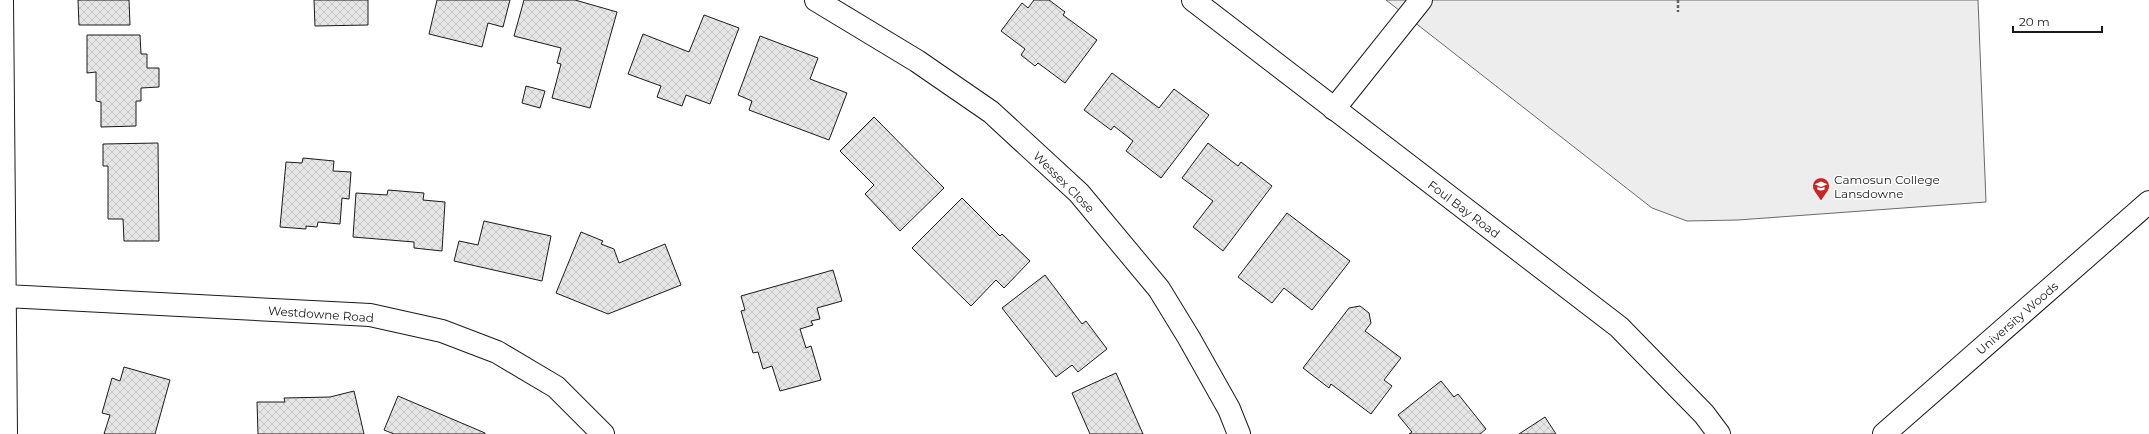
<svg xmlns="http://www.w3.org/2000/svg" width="2149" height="434" viewBox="0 0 2149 434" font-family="Montserrat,sans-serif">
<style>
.built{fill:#ededed;stroke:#6a6a6a}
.building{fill:url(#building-cross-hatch);stroke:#1a1a1a}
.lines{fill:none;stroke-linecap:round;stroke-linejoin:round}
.minor-casing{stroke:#1a1a1a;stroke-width:24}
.major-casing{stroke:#1a1a1a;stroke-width:24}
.path{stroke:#5f5f5f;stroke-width:2.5;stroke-dasharray:3 2;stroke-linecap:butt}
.minor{stroke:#fff;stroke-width:22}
.major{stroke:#fff;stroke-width:22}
.labels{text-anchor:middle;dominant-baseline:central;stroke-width:3;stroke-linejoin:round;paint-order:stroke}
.poi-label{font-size:12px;fill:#1a1a1a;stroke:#fff;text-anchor:start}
.street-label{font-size:12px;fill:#1a1a1a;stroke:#fff}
</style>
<defs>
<pattern id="building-cross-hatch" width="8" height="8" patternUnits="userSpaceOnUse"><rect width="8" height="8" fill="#e6e6e6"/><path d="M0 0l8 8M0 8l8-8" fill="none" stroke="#c5c5c5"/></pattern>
</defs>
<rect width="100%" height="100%" fill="#fff"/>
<path class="built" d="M1386,0H1978L1986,202L1738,220L1687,221L1652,208Z"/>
<path class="building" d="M78,0H129L130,25H79Z
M314,0H368V25L315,26Z
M437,0H510L503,27L488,23L482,47L429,34Z
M524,0H575L617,12L590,108L552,98L561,64L557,63L561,48L514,36Z
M1034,0H1049L1065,12L1063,15L1097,40L1065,83L1038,63L1035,66L1021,55L1025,49L1001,31L1022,3L1028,8Z
M704,15L739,28L710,104L686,95L682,106L657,97L661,86L628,74L643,34L689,52Z
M87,35H140L141,54H147V68H159V87L141,88V101H136V126L101,127V102L96,101V72L87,73Z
M760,36L818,58L810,79L847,93L829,140L749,110L752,101L738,95Z
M1112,73L1159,108L1174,89L1209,115L1161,178L1126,151L1133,141L1114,126L1111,130L1084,110Z
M526,86L545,91L540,108L522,103Z
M874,117L944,188L900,231L865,194L874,185L840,151Z
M158,143L159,241H124L123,219H108V166H103V144Z
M1208,143L1238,166L1241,162L1272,186L1223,251L1193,227L1213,201L1182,178Z
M303,158L334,161L333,171L351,172L349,199L342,198L340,224L318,222L317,227L306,226V229L280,227L286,162L302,163Z
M388,190L424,193L423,200L445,202L442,251L414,248V242L353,237L356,193L387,195Z
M962,198L1000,236L1002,234L1030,261L1004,288L996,280L971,306L912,248Z
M1287,213L1350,261L1312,310L1284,288L1272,303L1238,277Z
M484,221L551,236L542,281L454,261L459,241L478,245Z
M581,232L603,241L601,244L614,249L619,263L665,244L681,285L608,314L556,293Z
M833,270L842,301L817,308L820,319L811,321L813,325L800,329L806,348L811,346L821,380L780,391L772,366L763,369L758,352L753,353L741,311L745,310L741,296Z
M1045,275L1082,324L1086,321L1107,349L1078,372L1072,365L1056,377L1002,308Z
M1360,306L1369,313L1371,323L1365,331L1401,358L1384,380L1392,386L1371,414L1331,384L1329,388L1303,368L1349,308Z
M124,367L170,380L155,434H104L110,415L102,413L112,378L120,381Z
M1116,373L1143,434H1090L1072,393Z
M1441,381L1454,397L1458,394L1486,429L1480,434H1409L1412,432L1398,415Z
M354,391L364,434H258L257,402H285L284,398L330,397Z
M398,396L485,433V434H394L384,430Z
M1545,417L1556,434H1519Z"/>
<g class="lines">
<g class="minor-casing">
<path id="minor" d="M2,0L6,434
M816,0L917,61L991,112L1079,193L1159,289L1189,338L1229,409L1239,434
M1334,109L1421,0
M6,296L370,315L442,331L497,352L556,387L603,434
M1884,434L2149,202"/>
</g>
<g class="major-casing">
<path id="major" d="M1193,0L1619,327L1704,414L1719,434"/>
</g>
<path class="path" d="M1678,0V12"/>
<use href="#minor" class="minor"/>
<use href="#major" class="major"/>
</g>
<defs>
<g id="university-pin" transform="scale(0.9)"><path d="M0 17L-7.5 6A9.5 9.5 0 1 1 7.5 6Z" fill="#c62828" stroke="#fff"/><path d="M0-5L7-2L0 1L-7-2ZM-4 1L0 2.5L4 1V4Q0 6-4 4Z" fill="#fff"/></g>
</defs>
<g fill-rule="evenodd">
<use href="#university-pin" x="1821" y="186"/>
</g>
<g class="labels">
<g class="poi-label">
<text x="1834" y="179">Camosun College<tspan x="1834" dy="14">Lansdowne</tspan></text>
</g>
<g class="street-label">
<text transform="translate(1064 182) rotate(45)">Wessex Close</text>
<text transform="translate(1464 209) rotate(37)">Foul Bay Road</text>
<text transform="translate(321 314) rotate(4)">Westdowne Road</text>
<text transform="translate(2017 318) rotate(-41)">University Woods</text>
</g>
</g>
<path d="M2013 26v6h89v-6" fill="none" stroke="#1a1a1a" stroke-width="2"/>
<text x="2019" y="26" font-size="12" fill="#1a1a1a" stroke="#ffffff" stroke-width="3" paint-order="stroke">20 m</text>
</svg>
